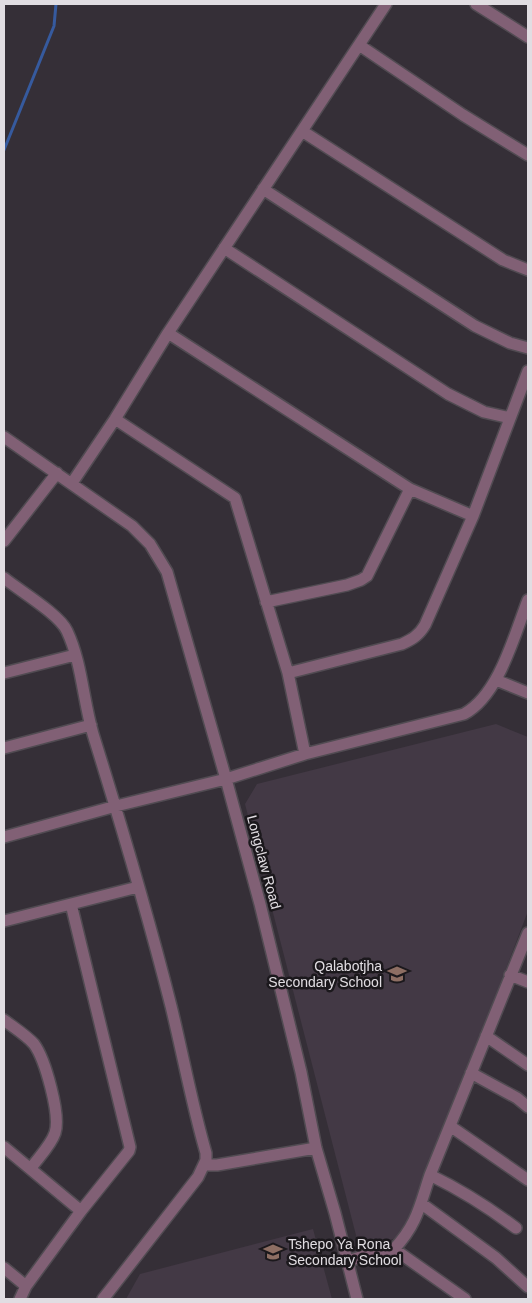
<svg xmlns="http://www.w3.org/2000/svg" width="532" height="1303" viewBox="0 0 532 1303" font-family="Arial,sans-serif">
<style>
.built{fill:#433945}
.lines{fill:none;stroke-linecap:round;stroke-linejoin:round}
.stream{stroke:#365a9e;stroke-width:3}
.minor-casing{stroke:#514b52;stroke-width:14}
.minor{stroke:#816075;stroke-width:11}
.labels{text-anchor:middle;dominant-baseline:central;stroke-width:5;stroke-linejoin:round;paint-order:stroke}
.street-label{font-size:14px;fill:#e1dde2;stroke:#1b181c}
.poi-label{font-size:14px;fill:#e1dde2;stroke:#1b181c;text-anchor:end}
</style>
<rect width="100%" height="100%" fill="#352f37"/>
<path class="built" d="M496,724L528,737V911L404,1237L366,1244L357,1239L245,804L257,784Z
M313,1229L332,1299H126L140,1274Z"/>
<g class="lines">
<path class="stream" d="M4,150L54,26L56,4"/>
<g class="minor-casing">
<path id="minor" d="M476,4L528,37
M359,45L463,115L528,155
M302,131L503,260L528,270
M263,189L475,326L510,343L528,348
M224,248L448,394L484,412L510,418
M168,333L410,489L473,516
M115,419L235,498L288,673L305,754
M4,437L132,526L150,544L167,572L226,779L260,904L301,1072L316,1148L335,1213L357,1299
M72,483L115,419L168,333L386,4
M4,541L57,473
M4,578C20,591 59,614 67,631C82,663 83,700 93,734C121,824 148,915 171,1006C183,1055 192,1105 206,1153V1160L198,1177L103,1299
M266,602L347,585L361,580L367,576L410,489
M4,673L75,655
M288,673L402,644C413,639 419,635 425,625L473,516L528,371
M496,680L528,693
M4,748L91,725
M4,837L116,806L226,779L305,754L464,714C499,695 514,636 528,600
M4,921L138,887
M510,975L528,982
M4,1020C13,1027 26,1035 34,1044C45,1059 61,1115 55,1133C51,1145 39,1157 31,1168
M486,1036L528,1065
M471,1073L517,1098L528,1107
M450,1126L528,1180
M4,1147L81,1211
M204,1165H217L316,1148
M430,1175C461,1190 488,1207 516,1228
M422,1204L496,1258L528,1287
M394,1249C417,1225 420,1205 430,1175L528,933
M348,1261L382,1250L394,1249L465,1299
M4,1268L26,1286
M20,1299L26,1286L81,1211L129,1151L130,1147L71,904"/>
</g>
<use href="#minor" class="minor"/>
</g>
<defs>
<g id="school-bare" transform="scale(1.5)"><path d="M0-5L7-2L0 1L-7-2ZM-4 1L0 2.5L4 1V4Q0 6-4 4Z" fill="#8d6e63" stroke="#1b181c" stroke-width="2.5" paint-order="stroke"/></g>
</defs>
<g fill-rule="evenodd">
<use href="#school-bare" x="397" y="974"/>
<use href="#school-bare" x="273" y="1252"/>
</g>
<g class="labels">
<g class="street-label">
<text transform="translate(264 862) rotate(75)">Longclaw Road</text>
</g>
<g class="poi-label">
<text x="382" y="966">Qalabotjha<tspan x="382" dy="16">Secondary School</tspan></text>
<text x="288" y="1244" text-anchor="start">Tshepo Ya Rona<tspan x="288" dy="16">Secondary School</tspan></text>
</g>
</g>
<rect width="532" height="1303" fill="none" stroke="#e1dde2" stroke-width="10"/>
</svg>
